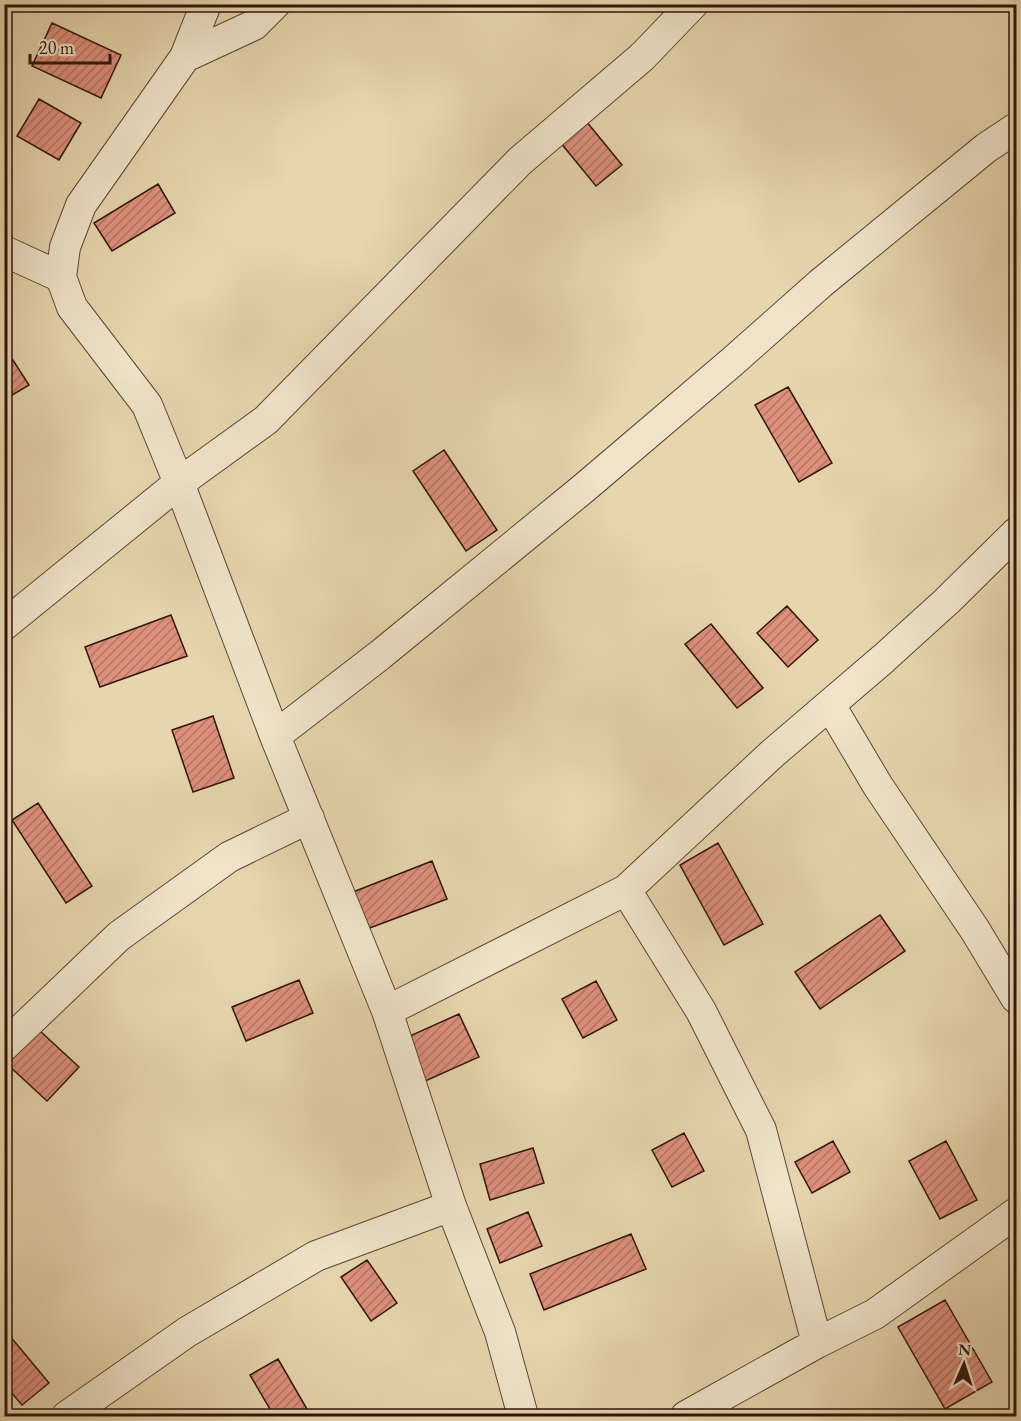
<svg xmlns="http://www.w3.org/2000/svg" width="1021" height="1421" viewBox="0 0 1021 1421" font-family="'EB Garamond',serif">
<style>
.building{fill:url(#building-hatch);stroke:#2f150c;stroke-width:1.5}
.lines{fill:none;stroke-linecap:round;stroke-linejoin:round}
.street-casing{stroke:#5d4534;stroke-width:32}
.street{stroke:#efe4ca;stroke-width:30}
</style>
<defs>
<pattern id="building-hatch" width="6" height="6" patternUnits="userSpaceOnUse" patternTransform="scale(1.5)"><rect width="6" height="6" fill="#dd907c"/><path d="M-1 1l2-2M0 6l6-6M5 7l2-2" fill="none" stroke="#b47464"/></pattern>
</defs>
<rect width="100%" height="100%" fill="#e6d5ad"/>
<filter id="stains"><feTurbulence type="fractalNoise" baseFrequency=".00333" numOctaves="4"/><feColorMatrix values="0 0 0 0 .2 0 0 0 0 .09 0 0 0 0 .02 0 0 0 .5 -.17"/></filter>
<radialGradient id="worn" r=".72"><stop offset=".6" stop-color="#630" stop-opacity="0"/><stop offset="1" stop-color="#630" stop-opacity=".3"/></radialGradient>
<path class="building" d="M52,23L121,55L101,98L32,66Z
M39,99L81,123L59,160L17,136Z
M586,121L622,165L596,186L560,142Z
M158,184L175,213L112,251L94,223Z
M9,354L29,385L4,400V357Z
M788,387L832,463L799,482L755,405Z
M444,450L497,530L466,551L413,471Z
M787,606L818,640L788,667L757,633Z
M171,615L187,656L100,687L85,647Z
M711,624L763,688L737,708L685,644Z
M213,716L234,778L193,792L172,730Z
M38,803L92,886L66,903L12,820Z
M718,843L763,924L724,945L680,865Z
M432,861L447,899L367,929L353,892Z
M880,915L905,951L820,1009L795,972Z
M299,980L313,1013L246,1041L232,1007Z
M596,981L617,1020L583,1038L562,999Z
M459,1014L479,1057L423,1082L403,1039Z
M39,1030L79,1067L47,1101L7,1064Z
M684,1133L704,1171L672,1187L652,1150Z
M833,1141L850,1172L812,1193L795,1162Z
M946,1141L977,1200L940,1219L909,1161Z
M533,1148L544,1183L490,1200L480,1164Z
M528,1212L542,1246L500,1263L487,1229Z
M631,1234L646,1269L544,1310L530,1274Z
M367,1260L397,1303L371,1321L341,1277Z
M945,1300L992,1382L945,1409L898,1327Z
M9,1335L49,1383L22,1405L4,1384V1339Z
M278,1359L311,1416H274L250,1375Z"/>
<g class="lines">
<g class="street-casing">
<path id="street" d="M206,4L185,57L81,205L65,247L61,277L72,307L147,405L179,483L275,736L387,1011L451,1206L500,1332L523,1416
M185,57L254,25L275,4
M4,251L61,277
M4,625L179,483L266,420L520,161L642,57L693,4
M830,705L878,786L975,930L1016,998
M275,736L380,655L584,488L732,362L821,283L986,148L1016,128
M626,890L701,1011L761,1130L817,1343
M387,1011L626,890L772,754L883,659L947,601L1016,533
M4,1046L119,936L229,857L309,818
M67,1416L187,1332L316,1256L451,1206
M686,1416L817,1343L875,1314L1016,1213"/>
</g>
<use href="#street" class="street"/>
</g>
<rect width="1021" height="1421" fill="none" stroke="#e6d5ad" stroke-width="24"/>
<rect x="6" y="6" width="1009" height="1409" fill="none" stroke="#2f150c" stroke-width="3"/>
<rect x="12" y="12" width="997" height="1397" fill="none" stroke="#2f150c" stroke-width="1.5"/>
<g transform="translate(964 1364) rotate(3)" stroke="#efe4ca" stroke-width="4.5" paint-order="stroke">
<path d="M0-4.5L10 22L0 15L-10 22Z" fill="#2f150c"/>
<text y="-9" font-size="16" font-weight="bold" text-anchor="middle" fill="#2f150c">N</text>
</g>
<path d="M30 54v9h80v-9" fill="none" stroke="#2f150c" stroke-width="3"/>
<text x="39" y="54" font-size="18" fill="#2f150c" stroke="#efe4ca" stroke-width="4.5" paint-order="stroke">20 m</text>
<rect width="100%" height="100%" filter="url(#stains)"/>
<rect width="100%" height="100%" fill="url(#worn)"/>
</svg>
